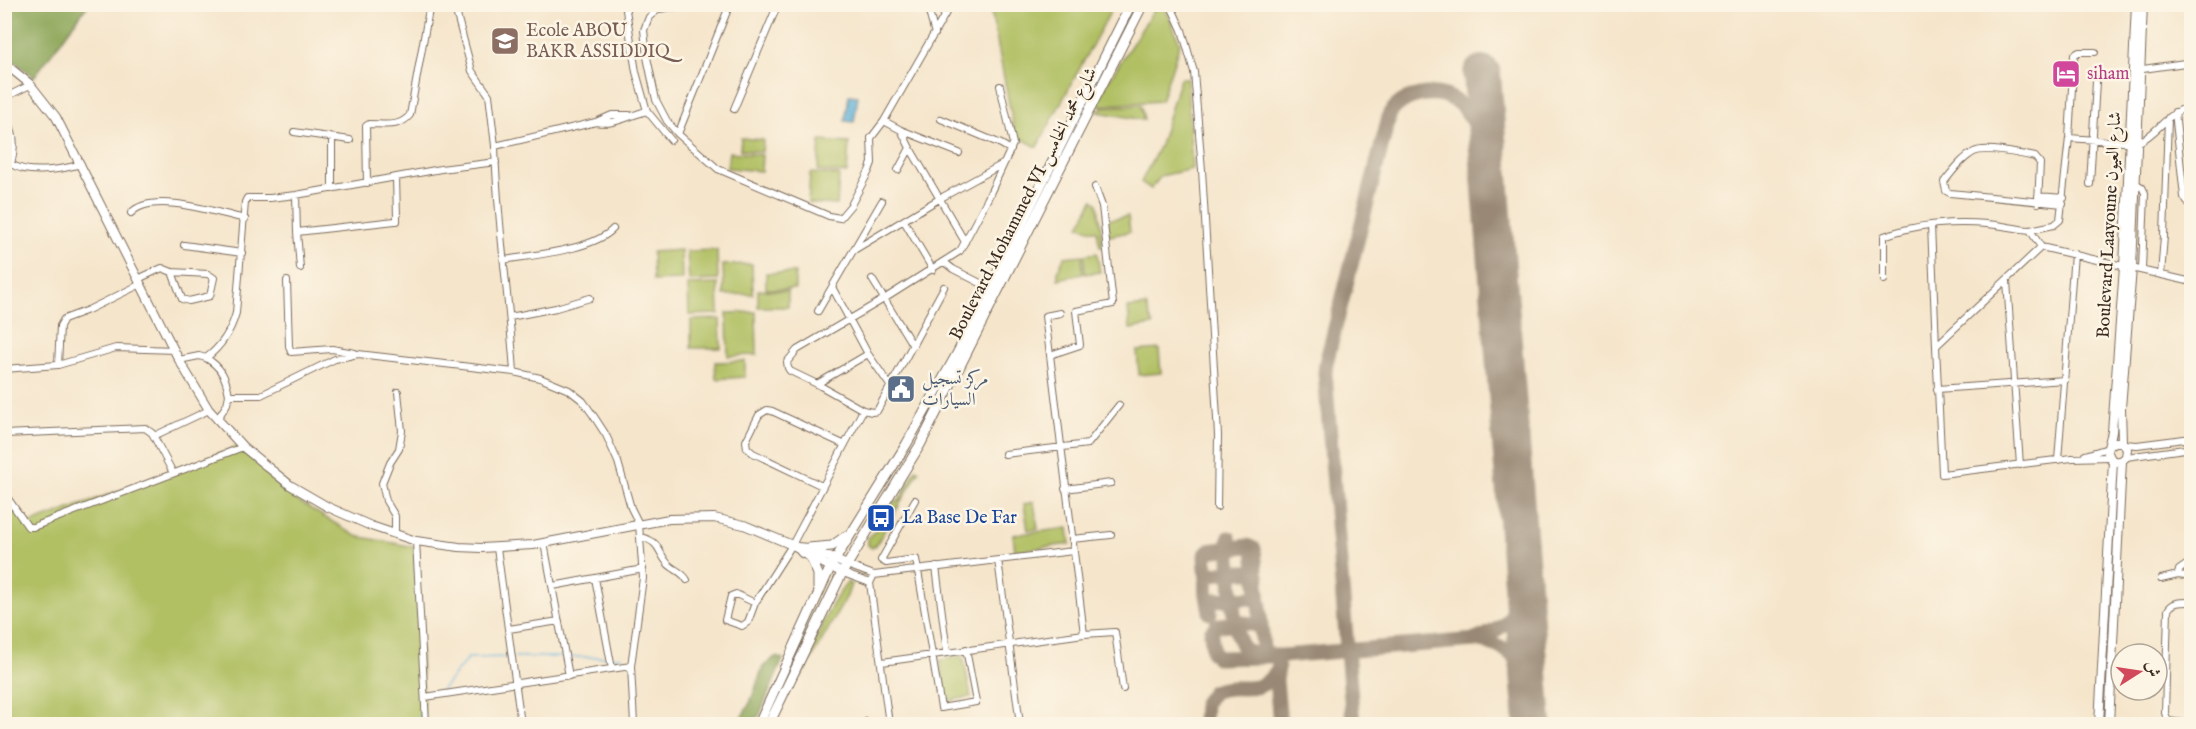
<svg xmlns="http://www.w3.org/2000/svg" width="2196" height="729" viewBox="0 0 2196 729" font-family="'IM FELL English',Amiri,serif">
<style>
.green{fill:#b1c063;stroke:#767540;stroke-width:1.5}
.forest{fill:#8ca659;stroke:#64683c;stroke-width:1.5}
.water{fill:#5cafd7;stroke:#4c6c7a;stroke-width:1.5}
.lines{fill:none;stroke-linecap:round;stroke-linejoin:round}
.stream{stroke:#5cafd7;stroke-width:1.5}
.taxiway{stroke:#988874;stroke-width:15}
.runway{stroke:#988874;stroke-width:38}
.minor-casing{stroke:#7c6b5b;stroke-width:8}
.tertiary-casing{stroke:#7c6b5b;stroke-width:10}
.primary-casing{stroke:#7c6b5b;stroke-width:11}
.minor{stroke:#fff;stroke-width:6}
.tertiary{stroke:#fff;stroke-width:8}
.primary{stroke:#fff;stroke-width:9}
.labels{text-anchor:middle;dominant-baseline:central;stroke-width:5;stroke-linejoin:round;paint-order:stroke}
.education-label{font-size:18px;fill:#785e54;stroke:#fcf5e5;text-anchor:start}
.hotel-label{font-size:18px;fill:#b23c85;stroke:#fcf5e5;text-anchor:start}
.street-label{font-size:18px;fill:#3b2a1e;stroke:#fcf5e5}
.service-label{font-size:18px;fill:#4e5e75;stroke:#fcf5e5;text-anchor:start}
.transit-label{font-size:18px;fill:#164399;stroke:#fcf5e5;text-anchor:start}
</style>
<rect width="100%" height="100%" fill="#fcf5e5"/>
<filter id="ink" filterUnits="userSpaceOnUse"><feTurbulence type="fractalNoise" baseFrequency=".0167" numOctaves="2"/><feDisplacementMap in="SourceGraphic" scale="12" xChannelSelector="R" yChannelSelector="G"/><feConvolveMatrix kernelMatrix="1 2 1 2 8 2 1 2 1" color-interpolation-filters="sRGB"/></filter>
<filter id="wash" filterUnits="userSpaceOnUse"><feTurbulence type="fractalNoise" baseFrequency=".008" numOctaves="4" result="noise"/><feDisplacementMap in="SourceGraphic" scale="24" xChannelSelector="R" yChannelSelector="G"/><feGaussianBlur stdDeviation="1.35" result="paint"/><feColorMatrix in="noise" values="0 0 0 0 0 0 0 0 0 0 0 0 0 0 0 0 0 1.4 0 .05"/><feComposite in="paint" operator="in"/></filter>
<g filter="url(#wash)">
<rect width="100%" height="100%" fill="#f5e5cb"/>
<path class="green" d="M990,5H1114L1037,147L1015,135Z
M1157,5H1160L1166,10L1180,43L1161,101L1092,106Z
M1180,78H1187L1192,169L1161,176L1151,189L1141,182L1160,145Z
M1141,105L1144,120L1098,112L1103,107Z
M741,138L763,140L762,152L740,150Z
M820,141L849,143L847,173L818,171Z
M729,152L762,155L761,171L727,168Z
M810,173L839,175L837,205L808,203Z
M1093,200L1098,204L1103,247H1100L1097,231L1079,226Z
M1128,216L1130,232L1109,236L1107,220Z
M681,250L682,280L653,281L652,252Z
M717,250L718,280L689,281L687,251Z
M1097,253L1100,272L1085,274L1084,255Z
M1082,255L1083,274L1058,279V270L1064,257Z
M752,264L753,294L724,295L723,265Z
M766,273H795V289H766Z
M718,284L719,314L689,315L688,285Z
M758,290L788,291V307H758Z
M1146,306L1153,325L1130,329L1128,308Z
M756,312L757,355L728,356L727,313Z
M720,319L721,348H691V320Z
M1159,349L1161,373L1139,375L1137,351Z
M745,361V377L716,379L715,362Z
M240,446L291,497L356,536L414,547L425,724H5L4,490L29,524Z
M916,469L919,471L876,545L872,548L868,545V537L877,529L895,501H899Z
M1034,502L1038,529L1028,530L1024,504Z
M1068,528L1070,544L1015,551L1013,535Z
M848,582L851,584L847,596L800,679C813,649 826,606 848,582Z
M963,656L971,697L947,701L940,660Z"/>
<path class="forest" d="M4,5L5,4L88,5L34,77L5,54Z
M775,657L783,659L759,716L748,723H738L750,703L763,667Z"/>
<path class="water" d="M849,95L858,96L854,122L845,121Z"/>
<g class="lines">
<path class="stream" d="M515,657H564
M569,657H606
M611,657H622
M439,693L468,658L510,657
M414,724L424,712"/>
<path class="taxiway" d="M1229,538C1231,560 1230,636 1245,649C1255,657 1270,656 1282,656L1475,640
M1207,580L1205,556L1208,551L1247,546L1254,549L1263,648L1264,652L1272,656
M1522,585C1516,618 1506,628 1475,640C1509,645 1520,657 1530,689
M1209,607C1208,600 1204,585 1208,578C1212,571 1241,572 1250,572L1254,573L1258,578
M1210,613V603L1214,600L1251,598L1256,599L1260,604
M1260,657L1218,658L1213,652L1211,632L1216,626L1219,625C1232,624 1253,619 1262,630
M1278,668L1276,680L1280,724
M1204,724L1205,703L1213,692C1240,680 1257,701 1278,669
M1353,724L1325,373L1326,363L1390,113C1400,101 1410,96 1426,94C1464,90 1479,127 1488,158"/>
<path class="runway" d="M1482,74L1533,724"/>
</g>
</g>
<g filter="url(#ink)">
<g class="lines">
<g class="minor-casing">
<path id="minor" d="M454,4L472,71L489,95L495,146
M625,4L636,72L647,111L671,140
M717,4L700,8L671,7L659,9L649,17L644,30L647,57L656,100L667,121L678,134L718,169L829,216L840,218L851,205L869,171L872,163L871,138L884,121
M929,4L930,16L935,34
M951,4L884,121L901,130L959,153
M1170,4L1182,30L1194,72L1202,170L1218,435L1217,507
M2136,70L2192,62
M4,98L30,85
M734,109L778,4
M2175,112L2184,197L2187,202H2192
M4,114C14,129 16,147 11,164C28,175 61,170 81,164
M941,119L1001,144L1011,150
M596,122C614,126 630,115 647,111
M901,130L910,148L965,242
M294,132L350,140
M678,134L730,4
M332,138V189
M2069,138L2137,143C2158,135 2168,109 2192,107
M898,170L910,148
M367,183L366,126L369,124C385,124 399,128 410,115L430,4
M2135,183L2142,187L2145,193L2142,270
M2090,184L2096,82
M1095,187L1102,206L1113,304L1076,311L1080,345L1050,355L1084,634L1115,632L1123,689
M296,195L297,232L395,221H397V217L396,177
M2038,196L2064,198
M2038,203L2040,163L2035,157C2021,154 1986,146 1974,152C1962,158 1952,172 1944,182L1946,191L1950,193L2063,204
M131,213C152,190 218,213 245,219
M904,221L933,270
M1931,225L1936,346
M2030,230L2054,225L2060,220L2069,138L2074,55L2079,52H2095
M297,232L300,268
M184,245L242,253
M2041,247L1936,346L1942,474L2072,458L2109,457
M854,250L939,199L1003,164
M504,260C533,255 593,250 613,229
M944,262L953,269L990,288
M2161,275L2164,236L2168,118
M138,279L162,268L172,272L208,274L214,278L210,296L189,301L182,299L172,272
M872,279L913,346
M1884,280V236C1916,224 1954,221 1987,224C2002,225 2016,229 2030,230L2041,247L2192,282
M287,281L289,346L291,352L332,349L355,353
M2007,281L2020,465
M832,287L868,354L891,387
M818,311L882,201
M510,317L556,308L590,298
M1050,355L1045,316L1060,313
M206,358C221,367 226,377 229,395
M179,360L199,356L206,358C222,346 231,331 236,313L245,202L247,198H270L296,195L441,169L496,162
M58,365L60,326L64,319L88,310L141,284
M4,369L58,365L116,348L175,350
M514,372C509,296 497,222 495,146L596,122L612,115H629
M817,384L868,354
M1937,389L2065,380
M863,410L817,384L790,371L788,368L787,362L797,350L884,299L960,251L987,200L1013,144L1000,86
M217,420L227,404L229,395H261L335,359L358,354L514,372L540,378L569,390L583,401L593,415L606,435L618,462L631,508L639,524L643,578L631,666L634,724
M4,434L145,428L152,433L173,473
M154,436L209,410
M2124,444L2137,445L2192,438
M1005,454L1088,444L1119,405
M2085,455L2108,448
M2126,457L2192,448
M2058,460L2074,254
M822,486L753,453L747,448L746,441L759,415L767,410L772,411L843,444
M1065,489L1111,483
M4,493L28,527H33L243,447
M915,500L881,560L886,563L916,559L941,708L976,702L966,649
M395,534V516L386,501L382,483L390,463L399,449L402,431L398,392
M641,537C662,543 656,550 668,564C674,570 683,572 687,580
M1072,539L1111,535
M416,541L426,724
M544,543L569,676
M497,548L521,724
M998,560L1020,724
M847,565L874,575L1073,551
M936,567L947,652
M843,573L870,583
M874,575L870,583L889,724
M2178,575L2179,570L2192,561
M595,578L612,669
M2161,579L2178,575L2192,577
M553,586L643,569
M2192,602C2182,602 2173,601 2168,610L2165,713L2168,721L2192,724
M755,603L736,594L731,596L725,620L742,626L748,622L755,603L792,545L863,410L872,412L877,411L944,287
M509,629L559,621
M882,662L1084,634
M425,697L631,666
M865,724L866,722"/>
</g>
<g class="tertiary-casing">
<path id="tertiary" d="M4,63L30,84L56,117L179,360L209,410L243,447L290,485L328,507L371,526L416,541L459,547L481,548L533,545L669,519L714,518L744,525L797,547L808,548L847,565
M2122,442L2121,408L2132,268L2143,4
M2109,446L2115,442H2122L2127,449L2126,457C2121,462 2116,463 2111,459L2107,451L2112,432L2124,267L2136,4
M797,547L802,553L843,573
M2099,724L2113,461
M2109,724L2122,461"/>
</g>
<g class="primary-casing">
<path id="primary" d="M808,548L832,546L846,536
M811,558L818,574V588
M759,724L830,568L906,445L958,352L1131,4
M769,724L841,575L920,445L1143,4"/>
</g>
<use href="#minor" class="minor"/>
<use href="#tertiary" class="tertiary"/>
<use href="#primary" class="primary"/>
</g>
</g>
<defs>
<g id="school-square" transform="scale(1.5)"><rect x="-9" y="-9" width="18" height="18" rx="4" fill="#8d6e63" stroke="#fcf5e5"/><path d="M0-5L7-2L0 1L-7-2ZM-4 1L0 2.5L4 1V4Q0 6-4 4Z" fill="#fff"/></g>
<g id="hotel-square" transform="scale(1.5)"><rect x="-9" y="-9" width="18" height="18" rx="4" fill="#d1479c" stroke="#fcf5e5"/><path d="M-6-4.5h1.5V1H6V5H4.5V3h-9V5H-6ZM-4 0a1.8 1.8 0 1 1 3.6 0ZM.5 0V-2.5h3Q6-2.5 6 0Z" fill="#fff"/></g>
<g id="civic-square" transform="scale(1.5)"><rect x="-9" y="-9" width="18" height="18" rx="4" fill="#5c6f8a" stroke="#fcf5e5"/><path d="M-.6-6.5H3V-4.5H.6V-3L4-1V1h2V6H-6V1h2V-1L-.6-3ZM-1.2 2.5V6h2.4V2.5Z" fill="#fff"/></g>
<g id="bus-square" transform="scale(1.5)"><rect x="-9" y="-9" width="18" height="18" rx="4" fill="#1a4fb4" stroke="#fcf5e5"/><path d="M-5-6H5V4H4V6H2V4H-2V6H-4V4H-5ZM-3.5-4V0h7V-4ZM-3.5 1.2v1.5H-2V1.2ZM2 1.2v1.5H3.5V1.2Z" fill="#fff"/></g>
</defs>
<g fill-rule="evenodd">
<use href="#school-square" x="505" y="41"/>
<use href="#hotel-square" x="2066" y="74"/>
<use href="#civic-square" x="901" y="389"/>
<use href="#bus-square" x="881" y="518"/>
</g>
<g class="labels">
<g class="education-label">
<text x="526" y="31">Ecole ABOU<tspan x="526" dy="21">BAKR ASSIDDIQ</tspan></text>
</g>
<g class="hotel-label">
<text x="2087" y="74">siham</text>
</g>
<g class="street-label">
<text transform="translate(1024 204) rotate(-63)">Boulevard Mohammed VI شارع محمد الخامس</text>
<text transform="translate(2110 225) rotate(-87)">Boulevard Laayoune شارع العيون</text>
</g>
<g class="service-label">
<text x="922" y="379">مركز تسجيل<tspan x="922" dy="21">السيارات</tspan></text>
</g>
<g class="transit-label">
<text x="902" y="518">La Base De Far</text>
</g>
</g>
<rect width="2196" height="729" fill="none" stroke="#fcf5e5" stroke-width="24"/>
<g transform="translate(2139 672) rotate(78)"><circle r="28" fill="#fcf5e5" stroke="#afa495" stroke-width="1.5"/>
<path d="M0-4.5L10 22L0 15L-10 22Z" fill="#d1495b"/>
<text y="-9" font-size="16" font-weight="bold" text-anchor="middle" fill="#3b2a1e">ش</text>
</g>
</svg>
